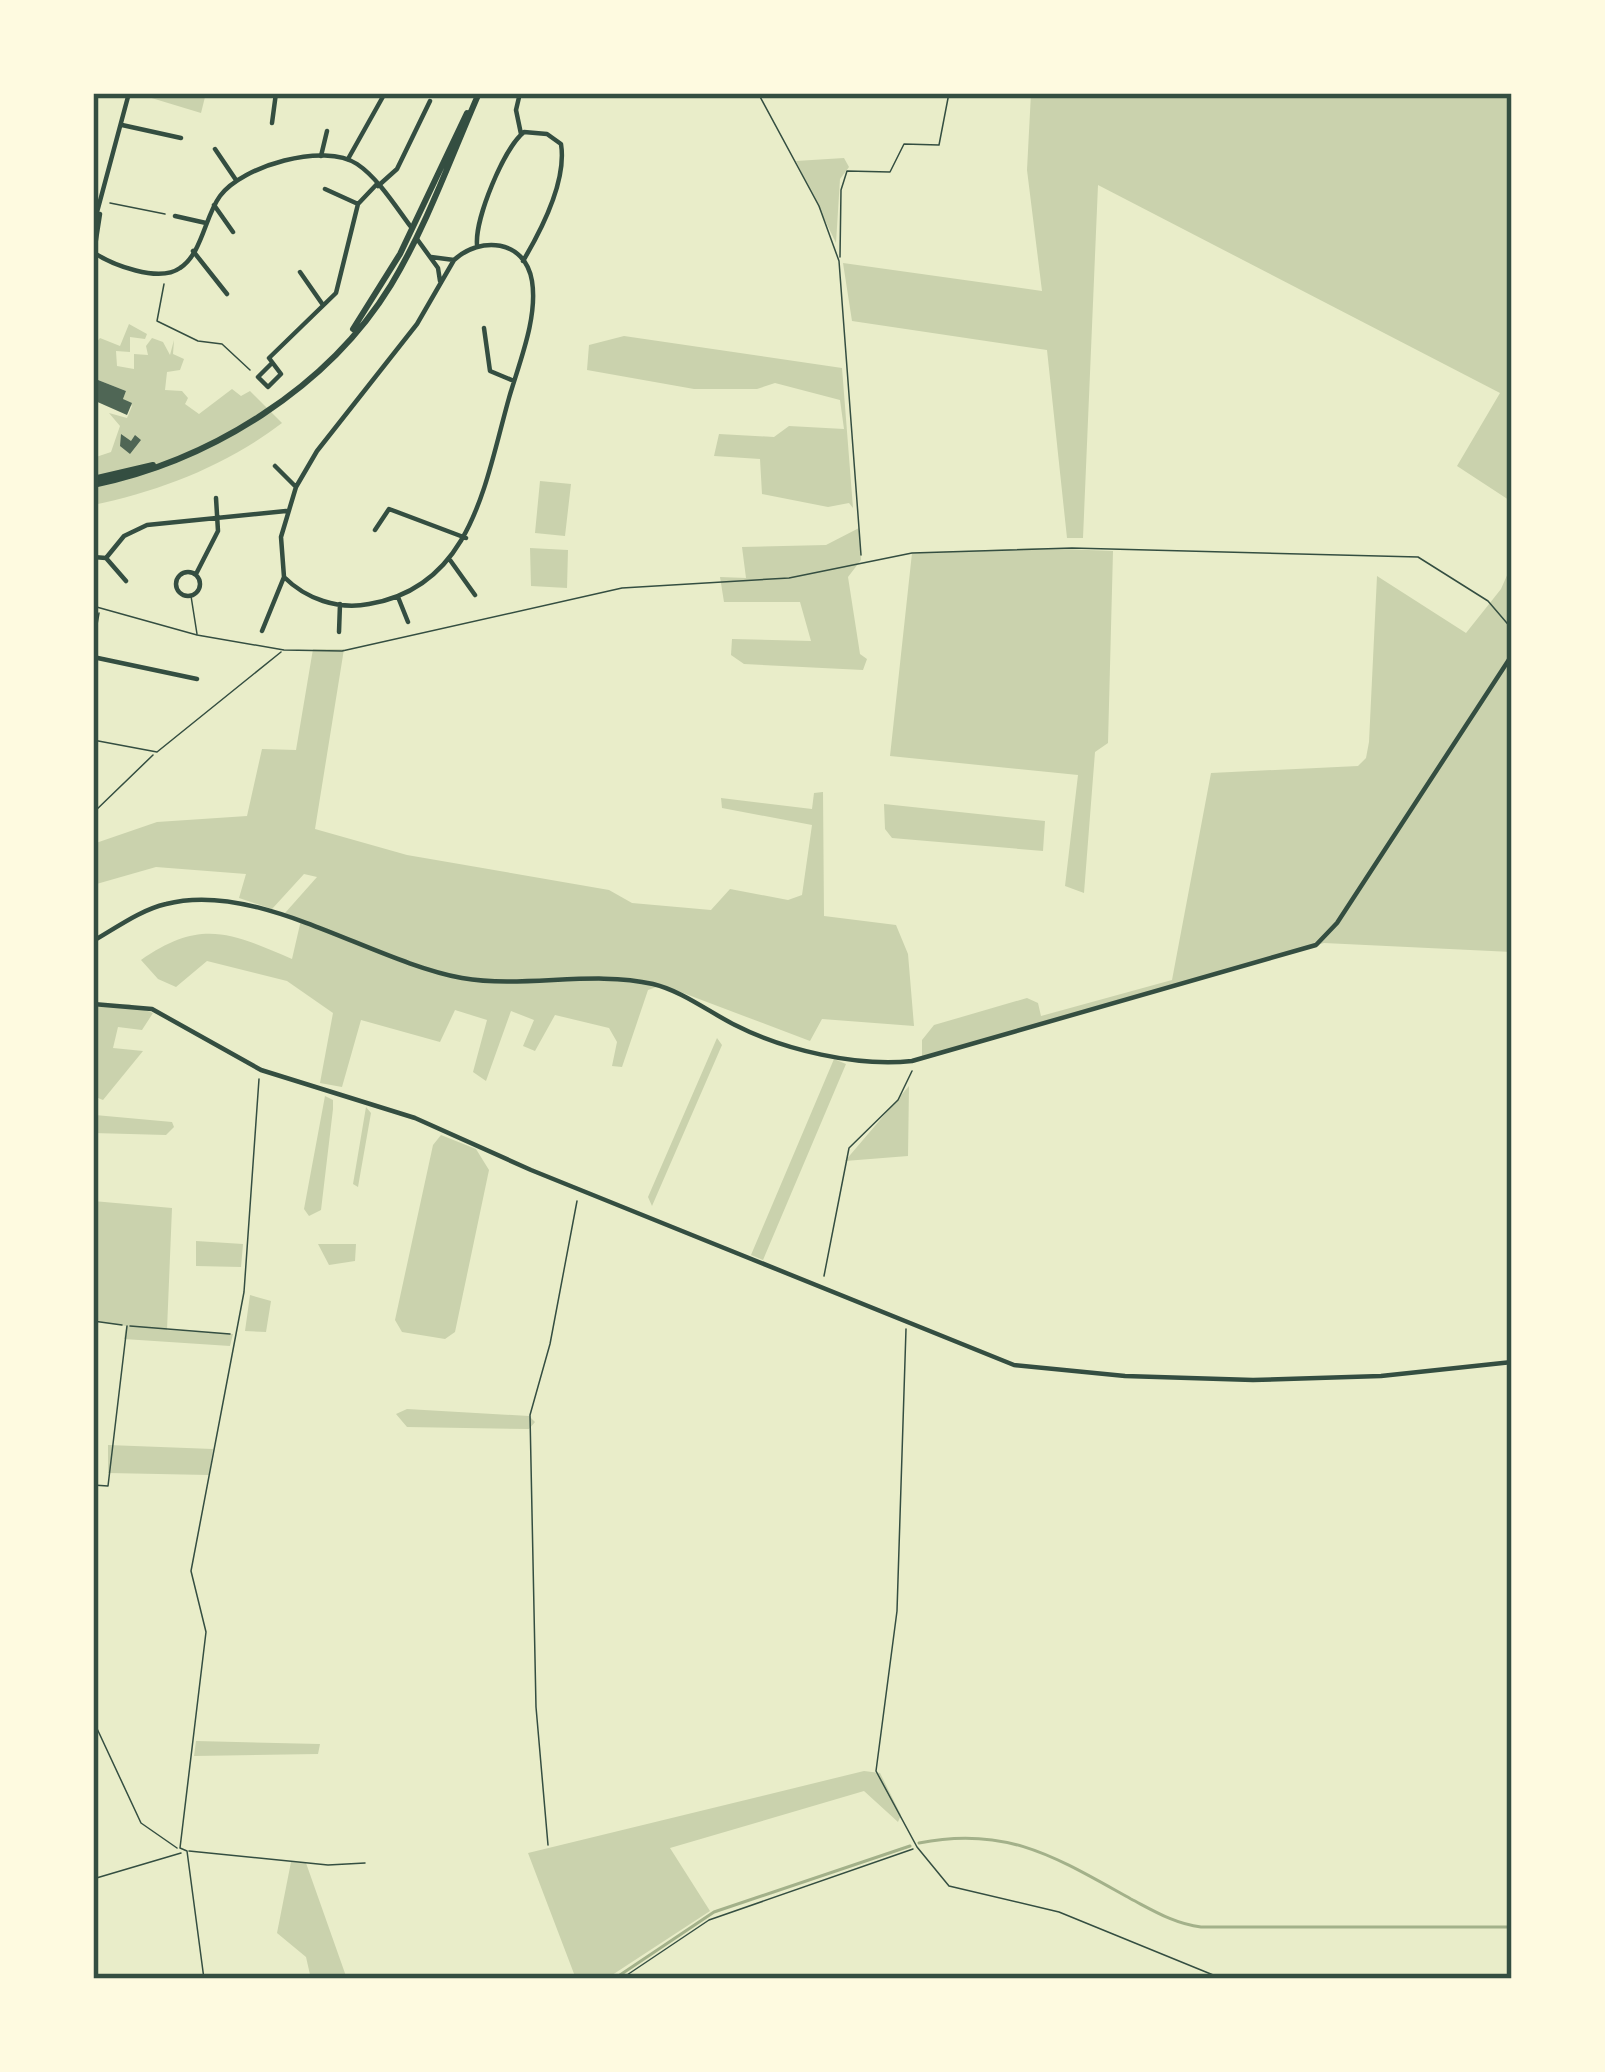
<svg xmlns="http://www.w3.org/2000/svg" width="1605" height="2072" viewBox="0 0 1605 2072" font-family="Commissioner,sans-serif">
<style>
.green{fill:#cad2ad}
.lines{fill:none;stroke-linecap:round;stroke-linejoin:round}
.stream{stroke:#a3b18a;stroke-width:3}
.building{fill:#4f6655}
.path{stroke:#344e41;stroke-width:1.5}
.minor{stroke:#344e41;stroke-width:4.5}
.tertiary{stroke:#344e41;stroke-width:4.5}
.secondary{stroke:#344e41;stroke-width:6}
.neatline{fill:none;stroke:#344e41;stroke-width:4.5}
</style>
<rect width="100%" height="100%" fill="#e9edc9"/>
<path class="green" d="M135,93H206L201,113Z
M1031,93H1512V502L1457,466L1500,393L1098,185L1083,538H1067L1047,350L852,321L843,263L1042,291L1027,170Z
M844,158L849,167L840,179L836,243L796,161Z
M129,324L147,334L145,339L130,337V352L116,351L117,366L134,369V354L148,355L146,346L152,338L163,342L170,355L174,340L173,354L184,359L180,370L167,372L165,390L182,391L188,398L185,404L199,414L232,389L241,396L250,391L282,423C227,465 161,491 93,505V458L111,452L120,426L109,413L127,418L132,406L123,399L126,391L93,378V346L100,338L120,346Z
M624,336L842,368L853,508L849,503L828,507L762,494L760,459L714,456L719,434L774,437L789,426L844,429L840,400L775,383L757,389H694L587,370L589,345Z
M540,481L571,484L565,536L535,533Z
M859,528L861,560L848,577L860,654L867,659L863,670L744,664L731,655L732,639L811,641L800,602H724L720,577L746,578L742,547L826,545Z
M530,548L568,550L567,588L531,586Z
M1038,548L1113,551L1108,743L1095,752L1084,893L1065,886L1078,775L890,756L912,553Z
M1512,564V952L1324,943L922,1058V1040L934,1025L1027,998L1038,1003L1041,1016L1172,980L1211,773L1358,766L1366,758L1369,742L1377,576L1466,633L1501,589Z
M313,649H344L315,829L407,855L609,890L632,903L711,910L730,889L788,900L802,895L812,825L722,808L721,798L812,809L814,793L823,792L824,916L896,925L908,954L914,1026L822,1019L810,1041L662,985L648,990L622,1067L612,1066L617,1042L609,1028L555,1015L535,1051L523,1046L534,1020L511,1011L486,1081L473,1072L487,1020L455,1010L440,1042L361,1020L342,1087L320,1083L333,1013L287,981L207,961L176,987L158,979L141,960C200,919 230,932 292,959L301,920L285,913L317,877L304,874L272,909L239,898L246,874L156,867L93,885V844L157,822L247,816L262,749L296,750Z
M884,804L1045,821L1043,851L892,838L885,829Z
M129,1004L153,1013L142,1030L118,1027L113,1048L143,1051L103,1100L93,1096V1007Z
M717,1038L722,1045L652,1206L648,1197Z
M834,1059L846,1064L763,1260L751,1255Z
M909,1086L908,1156L845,1161Z
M325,1096L333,1100V1109L321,1210L309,1216L304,1209Z
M366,1107L371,1113L358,1187L353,1184Z
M95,1115L172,1122L174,1127L166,1135L93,1133Z
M441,1135L476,1149L489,1170L455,1332L445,1339L402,1332L395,1320L433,1145Z
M93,1201L172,1208L167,1330L233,1334L230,1346L124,1339L126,1326L93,1321Z
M196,1241L243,1244L241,1267L196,1266Z
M318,1244H356L355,1261L329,1265Z
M250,1295L271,1301L266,1332L245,1331Z
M407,1409L529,1416L535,1422L529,1429L407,1427L396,1414Z
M108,1445L213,1449L209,1475L108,1473Z
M196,1741L320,1744L318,1754L194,1756Z
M864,1771L880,1773L901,1815L898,1822L864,1791L670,1848L710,1911L606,1979H576L528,1853Z
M291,1862L306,1863L347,1979H311L306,1957L277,1933Z"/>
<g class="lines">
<path class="stream" d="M919,1843C1007,1825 1057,1858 1131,1899C1154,1911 1175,1924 1201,1927H1512
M614,1979L714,1912L910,1846"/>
</g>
<path class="building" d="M93,378L126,391L123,399L132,403L127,415L93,400Z
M121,434L131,441L135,435L141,440L130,454L120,446Z"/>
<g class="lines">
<path class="path" d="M758,93L819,206L839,261L861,555
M110,203L165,214
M840,257L841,190L847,171L890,172L904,144L939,145L949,93
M164,284L157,321L198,341L222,344L250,370
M191,596L197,634
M93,606L197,635L284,650L342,651L622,588L789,578L912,553L1072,548L1418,557L1488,601L1512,629
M93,647L99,613
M93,740L157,752L281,652
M93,813L153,755
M824,1276L849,1148L898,1100L912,1071
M93,1321L122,1325
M130,1326L230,1334
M906,1329L897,1611L876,1771L917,1847L949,1886L1059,1912L1223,1979
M93,1485L108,1486L127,1326
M93,1720L141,1823L177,1848
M548,1845L536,1707L530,1415L550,1344L577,1201
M189,1851L328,1865L365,1863
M93,1879L181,1853
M204,1979L187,1851L180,1848L206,1632L191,1571L244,1292L259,1079
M621,1979L709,1920L913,1849"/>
<path class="minor" d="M520,93L516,110L521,134
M272,123L276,93
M122,125L181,138
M215,149L236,180
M321,156L327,131
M348,159L385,93
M378,186L397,169L430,101
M325,189L358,204
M214,205L233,232
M175,216L206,223
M417,239L438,268L440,281
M477,245C475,218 504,148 524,132L547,134L561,144C567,181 542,229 523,261
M193,251L227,294
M300,272L323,305
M484,328L490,371L514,381
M271,364L258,377L268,387L281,374L269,358L336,293L358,204L377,184
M275,466L296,487
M375,530L389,509L466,538
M93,557L106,558L126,581
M106,558L124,536L147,525L286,511
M450,560L475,595
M176 584a12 12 0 1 1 24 0a12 12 0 1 1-24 0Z
M196,574L218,531L216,498
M284,577C306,599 338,610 369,604C472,587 485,483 509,398C519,363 538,318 532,281C525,239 480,236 454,260L431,257
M398,597L408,622
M262,631L284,577L281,537L296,487L317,451L417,324L454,260
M339,632L340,604
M93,657L197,679
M93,941C116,928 140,910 166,904C257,880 370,961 462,978C524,989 592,970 653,984C682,991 709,1012 735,1025C784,1050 857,1067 912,1061L1316,945L1337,923L1512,655
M93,1004L152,1009L261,1070L415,1118L531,1170L1014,1365L1125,1376L1253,1380L1381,1376L1512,1362"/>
<path class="tertiary" d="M93,227L129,93
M93,252C112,265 159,283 180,268C202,254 205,216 220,196C242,166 324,142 357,164C378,178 396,207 411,227
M93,259L100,214"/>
<path class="secondary" d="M353,329L400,254L467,113
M93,479L153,465
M93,485C210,461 328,388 391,285C427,225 451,157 479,93"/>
</g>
<rect width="1605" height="2072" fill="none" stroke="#fefae0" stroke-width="192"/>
<rect x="96" y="96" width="1413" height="1880" class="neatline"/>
</svg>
